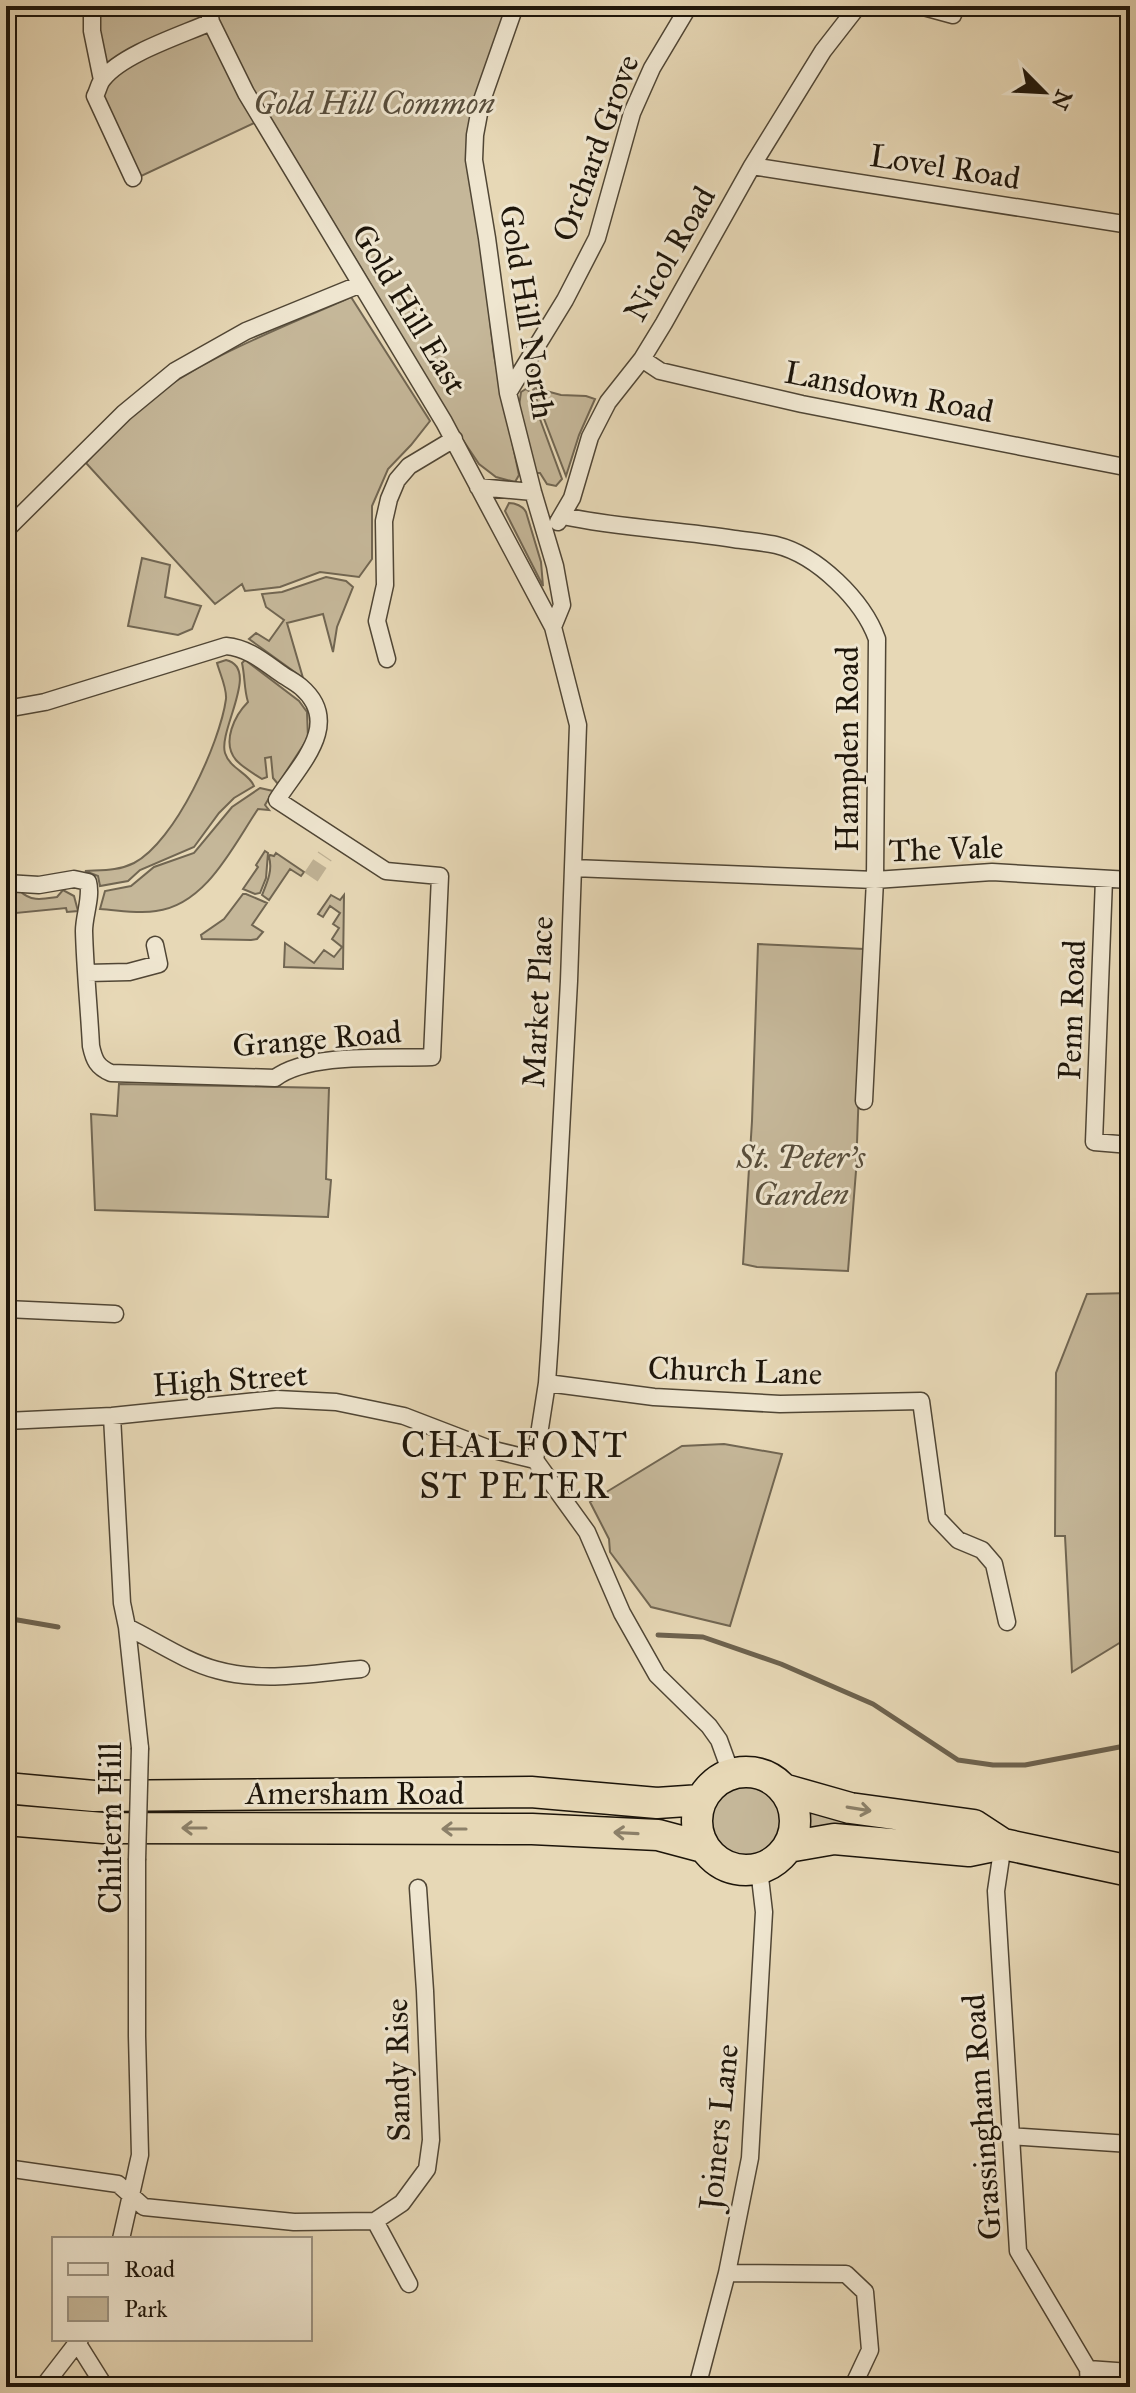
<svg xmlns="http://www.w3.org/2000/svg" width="1136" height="2393" viewBox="0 0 1136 2393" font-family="'IM FELL Great Primer',serif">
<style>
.green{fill:#c5b799;stroke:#716652;stroke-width:2}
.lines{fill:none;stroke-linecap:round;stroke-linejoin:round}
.stream{stroke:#6d624e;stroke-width:5}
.street-tunnel{stroke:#bfb194;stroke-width:16;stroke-dasharray:16 8;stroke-linecap:butt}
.street-casing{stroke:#504635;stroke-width:19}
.highway-casing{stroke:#1d150a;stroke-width:33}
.street{stroke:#efe6d0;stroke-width:16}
.highway{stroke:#e7d8b6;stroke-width:30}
.street-bridge-casing{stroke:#504635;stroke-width:19;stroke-linecap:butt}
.street-bridge{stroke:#efe6d0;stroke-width:16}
.oneway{stroke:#8c8069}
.labels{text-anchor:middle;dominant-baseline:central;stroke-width:6;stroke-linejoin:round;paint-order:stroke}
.park-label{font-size:32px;font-style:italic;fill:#584e3c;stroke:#efe6d0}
.street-label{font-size:32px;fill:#1d150a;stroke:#efe6d0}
.quarter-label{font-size:36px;letter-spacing:2px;fill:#1d150a;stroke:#efe6d0}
</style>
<rect width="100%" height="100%" fill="#e7d8b6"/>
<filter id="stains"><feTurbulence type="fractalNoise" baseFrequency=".0025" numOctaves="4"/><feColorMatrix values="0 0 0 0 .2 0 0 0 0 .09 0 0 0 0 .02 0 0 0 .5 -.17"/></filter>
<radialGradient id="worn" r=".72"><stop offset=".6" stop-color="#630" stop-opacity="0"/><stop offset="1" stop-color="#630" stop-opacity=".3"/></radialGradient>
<path class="green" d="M95,6H508L471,117L467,139V162L482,251L494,355L519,475L515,482L496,477L479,464L440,406L367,278L269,116L137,178L104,107Z
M351,297L430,421L411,445L388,469L372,506V559L359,577L320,572L280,587L245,591L242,584L215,604L86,463C103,443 121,422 142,405C204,356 280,329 351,297Z
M535,388L561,395L586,396L595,399L579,435L566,476L533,390Z
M526,389L530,392L562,479L556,486L547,484L540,473H535L519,406L521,392Z
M509,503C515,503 523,506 526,512L541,562L543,586L505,511Z
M142,558L170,565L165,597L201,606L192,629L178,635L128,626Z
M326,577L346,581L353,587L337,627L333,652L323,614L287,623L303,678L249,639L256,633L269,641L284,620L266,607L262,594L282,592Z
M226,660C261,668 218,730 225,753C230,769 249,773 254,786L234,798L219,813L194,847L140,870L128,881L100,886L98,876L85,871C103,870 118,871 134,863C175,842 220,743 226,699C227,688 220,674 217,663Z
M245,660L299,701L307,712L308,738L278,784L273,778L271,757L265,758L267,777L262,779C253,773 242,767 236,760C221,742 235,715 248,702C244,690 245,676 242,663Z
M260,788L273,791L265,805L269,810L258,809C233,846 206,905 156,911C138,914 118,910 100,909L105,891L131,886L154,867L194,853L232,807Z
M265,851L268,853L266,878L260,893L255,894L243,889L258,867L256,865Z
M276,853L304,872L301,876L290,869L269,900L262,895C267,883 273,870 269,857L270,855L274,856Z
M6,890L20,891C31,902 43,899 57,897L63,890L74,896L78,911L67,912L66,908L6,914Z
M243,894H246L267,903L252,925L263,932L257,939L251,940L202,939L201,935L224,919Z
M331,895L340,900L344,895L343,969L284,967L285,943L314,963L324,950L334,957L342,947L332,939L339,928L333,924L340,913L330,906L323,917L318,914Z
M758,944L864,949L856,1171L848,1271L757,1267L743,1264L752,1121Z
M119,1084L329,1088L326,1179L331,1180L328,1217L95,1210L91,1114L117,1116Z
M1130,1293V1634L1121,1642L1072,1672L1065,1536H1055L1056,1373L1087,1294Z
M724,1444L782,1454L730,1626L651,1607L610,1552L609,1539L590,1502L682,1446Z
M709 1819a37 37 0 1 1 74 0a37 37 0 1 1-74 0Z
M810,1812L973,1834L810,1831Z"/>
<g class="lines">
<path class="stream" d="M6,1618L58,1627
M658,1635L703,1637L781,1664L873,1704L958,1760L993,1765H1025L1130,1745"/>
<path class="street-tunnel" d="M311,877L325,856"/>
<g class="street-casing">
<path id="street" d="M92,6V31L102,80
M208,6L211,22L246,93L444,422L553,627L578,725L569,981L550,1339L547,1383L535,1460
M515,6L481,103L475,135L474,160L487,238L508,393L533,492L555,566L562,605L553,627
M920,6L953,15
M752,166L1130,225
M133,178L95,96C98,91 99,83 103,79C122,54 182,35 211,22
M642,359L660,371L802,404L1130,468
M508,393L565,300L597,238L632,113L652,68L689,6
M478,487L533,492
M563,516C619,528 677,530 734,539C748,541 763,542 776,545C817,555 863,600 877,639L875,880L864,1101
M558,522L572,498L590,437L608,402L642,359L664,323L752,166L823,51L858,6
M6,530L124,413L175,371L246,331L361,284
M387,659L377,621L385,585L384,521L389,499L397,480L409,466L454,439
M6,709L45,702L226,646C248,648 263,661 280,673C287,678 295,682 301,687C344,724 298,766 277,800L386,871L440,876L432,1057C388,1059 310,1052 275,1078L111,1073C97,1067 94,1060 91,1046C89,1008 85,969 84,931C84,915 92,897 88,882L74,879L39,885L6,883
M573,868L875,880L992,872L1130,880
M1104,879L1094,1142L1130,1145
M87,973L129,972L159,964L155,945
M6,1309L115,1314
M547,1383L654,1397L780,1404L921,1401L937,1518L958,1540L982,1550L994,1564L1007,1622
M112,1416L122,1603L127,1627L140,1748
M6,1421L112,1416L277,1399L336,1402L404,1416L490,1449L535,1460L587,1532L622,1613L657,1675L709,1726L719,1740L731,1773
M127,1627C156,1641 186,1662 217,1670C263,1683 315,1673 361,1669
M1003,1844L996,1891L1018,2251L1088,2369L1089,2387
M1009,2136L1130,2144
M6,2168L118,2184L144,2207L294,2222L375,2221L402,2203L427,2169L431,2140L425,1991L418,1888
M375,2221L409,2284
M121,2239L140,2155L137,2036V1860
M727,2273L846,2274L865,2292L870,2350L854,2384
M78,2344L105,2387
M1088,2369L1130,2372
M43,2387L80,2339
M697,2387L727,2273L750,2158L764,1912L759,1869"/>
</g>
<g class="highway-casing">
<path id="highway" d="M697 1821a49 49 0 1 1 98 0a49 49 0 1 1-98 0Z
M6,1788L94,1796L531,1792L657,1803L701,1800
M783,1789L850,1808L974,1825L1003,1844L1130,1871
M6,1820L103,1828L532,1829L658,1835L703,1847
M788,1847L834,1839L969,1851L1003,1844"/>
</g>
<use href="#street" class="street"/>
<use href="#highway" class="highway"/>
<g class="street-bridge-casing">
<path id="street-bridge" d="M137,1860L140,1748"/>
</g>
<use href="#street-bridge" class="street-bridge"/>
</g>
<defs><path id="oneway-shaft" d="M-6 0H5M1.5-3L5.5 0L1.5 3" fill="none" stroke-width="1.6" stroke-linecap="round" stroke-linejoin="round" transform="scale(2)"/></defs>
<g class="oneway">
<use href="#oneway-shaft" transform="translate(859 1809) rotate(9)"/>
<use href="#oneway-shaft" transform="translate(194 1828) rotate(-180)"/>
<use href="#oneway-shaft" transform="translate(454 1829) rotate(-180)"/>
<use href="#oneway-shaft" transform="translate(626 1833) rotate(-177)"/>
</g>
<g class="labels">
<g class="park-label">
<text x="374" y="103">Gold Hill Common</text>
<text x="801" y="1157">St. Peter's<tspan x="801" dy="37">Garden</tspan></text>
</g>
<g class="street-label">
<text transform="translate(596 148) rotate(-70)">Orchard Grove</text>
<text transform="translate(945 167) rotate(9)">Lovel Road</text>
<text transform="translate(670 254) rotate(-60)">Nicol Road</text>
<text transform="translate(409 309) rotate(59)">Gold Hill East</text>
<text transform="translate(527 312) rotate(81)">Gold Hill North</text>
<text transform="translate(889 392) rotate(11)">Lansdown Road</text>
<text transform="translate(847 749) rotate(-90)">Hampden Road</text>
<text transform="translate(946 849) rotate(-2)">The Vale</text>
<text transform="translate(538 1002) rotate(-87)">Market Place</text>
<text transform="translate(1072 1010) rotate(-88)">Penn Road</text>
<text transform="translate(317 1039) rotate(-5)">Grange Road</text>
<text transform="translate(735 1371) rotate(2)">Church Lane</text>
<text transform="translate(230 1380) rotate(-4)">High Street</text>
<text x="355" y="1793">Amersham Road</text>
<text transform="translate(110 1828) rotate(-90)">Chiltern Hill</text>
<text transform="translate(398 2070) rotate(-91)">Sandy Rise</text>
<text transform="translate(982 2117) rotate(-94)">Grassingham Road</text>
<text transform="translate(719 2127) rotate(-84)">Joiners Lane</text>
</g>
<g class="quarter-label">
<text x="515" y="1445">CHALFONT<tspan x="515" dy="41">ST PETER</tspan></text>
</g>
</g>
<rect width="1136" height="2393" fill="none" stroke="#e7d8b6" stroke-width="32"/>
<rect x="8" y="8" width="1120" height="2377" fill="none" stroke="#1d150a" stroke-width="4"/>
<rect x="16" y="16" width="1104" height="2361" fill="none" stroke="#1d150a" stroke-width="2"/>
<rect x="52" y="2237" width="260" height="104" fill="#efe6d0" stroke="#9b9281" stroke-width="2"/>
<rect x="68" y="2263" width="40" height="12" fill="#efe6d0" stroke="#9b9281" stroke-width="2"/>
<text x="124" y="2277" font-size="24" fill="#1d150a">Road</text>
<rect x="68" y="2297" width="40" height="24" fill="#c5b799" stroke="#9b9281" stroke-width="2"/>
<text x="124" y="2317" font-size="24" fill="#1d150a">Park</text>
<g transform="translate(1044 92) rotate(114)" stroke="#efe6d0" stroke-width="6" paint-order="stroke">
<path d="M0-6L14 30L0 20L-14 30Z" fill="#1d150a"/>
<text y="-12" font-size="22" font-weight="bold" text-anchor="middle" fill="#1d150a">N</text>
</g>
<rect width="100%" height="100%" filter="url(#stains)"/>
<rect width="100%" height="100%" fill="url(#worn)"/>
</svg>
